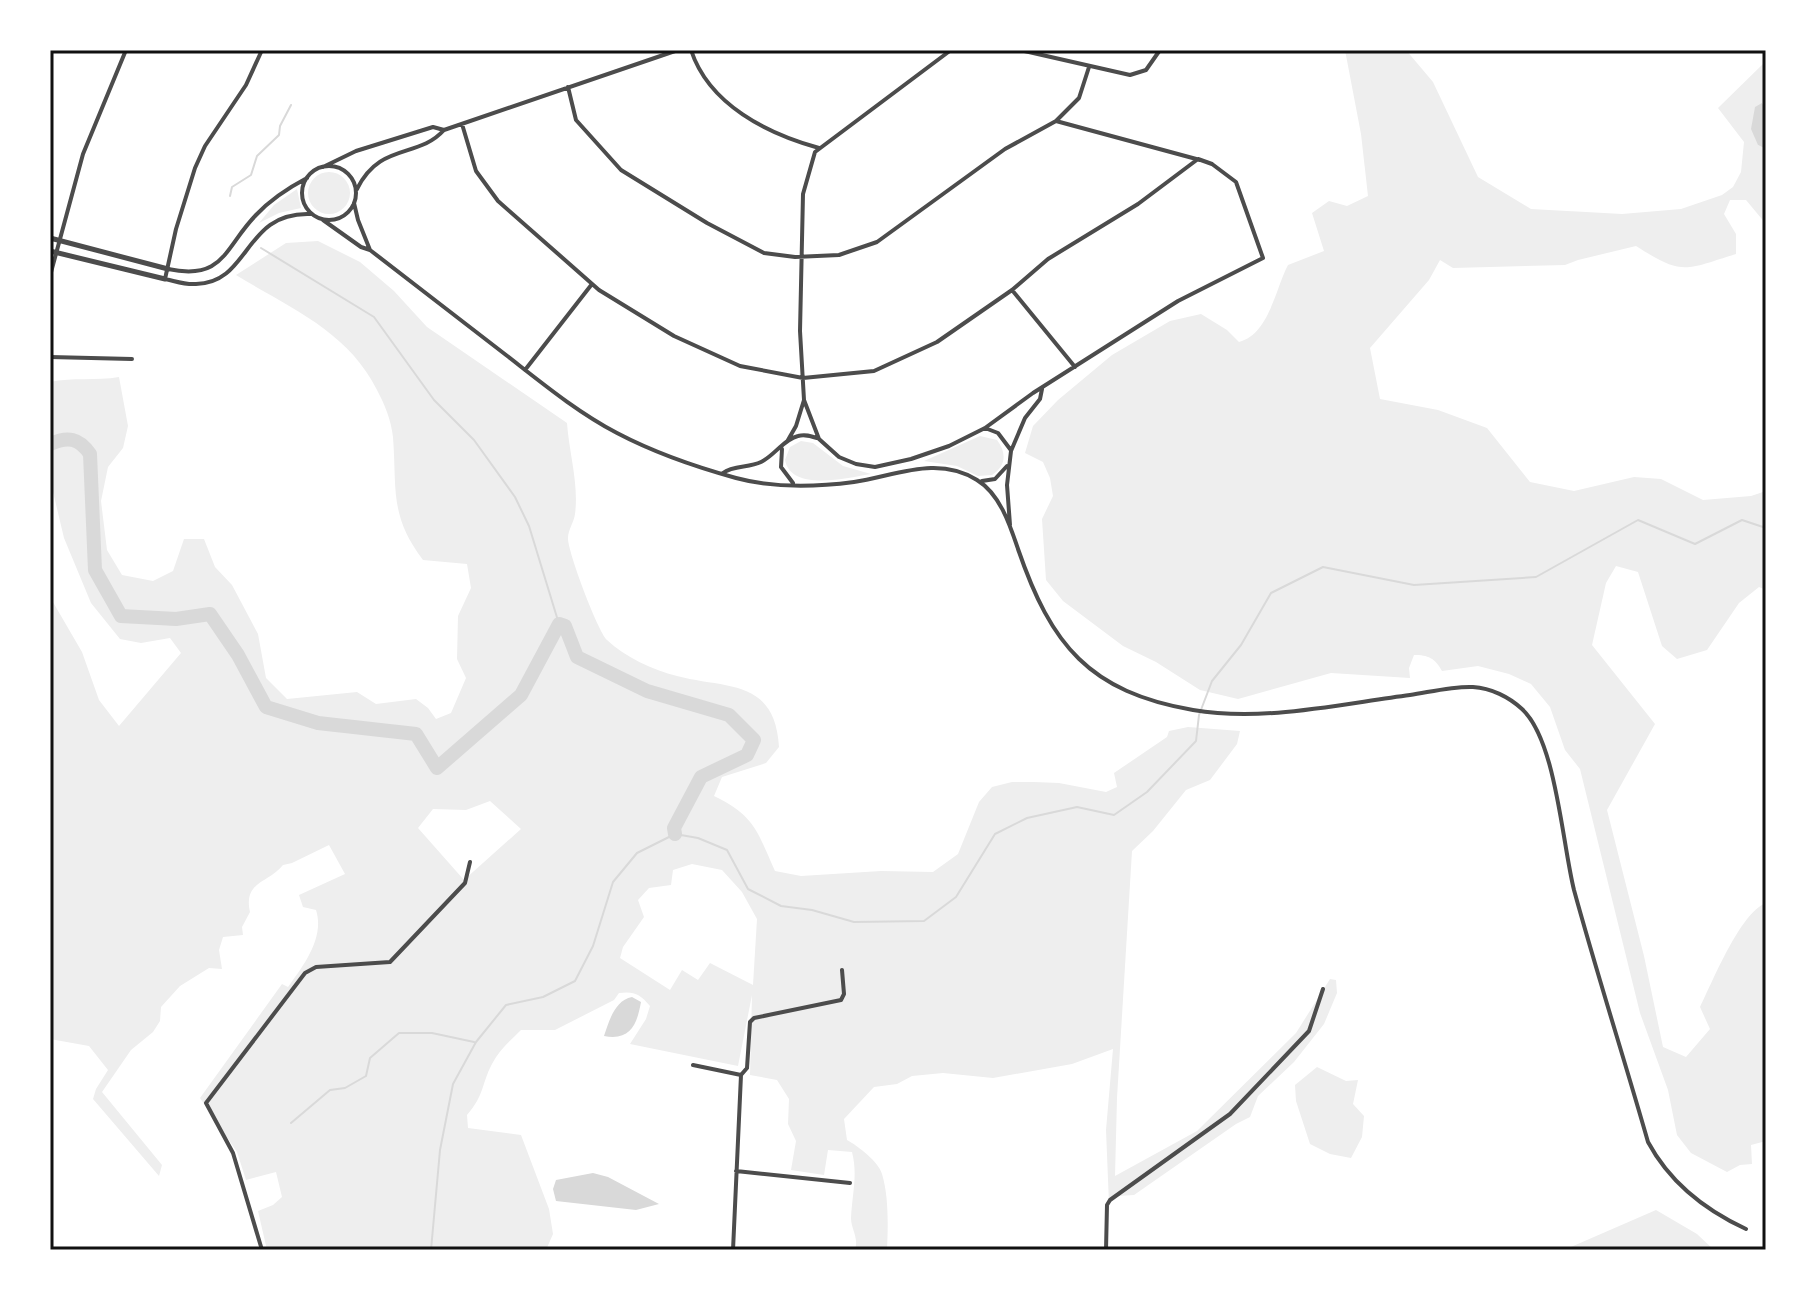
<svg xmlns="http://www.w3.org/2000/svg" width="1816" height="1300" viewBox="0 0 1816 1300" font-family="'Titillium Web',sans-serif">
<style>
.green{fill:#eee;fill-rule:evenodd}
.water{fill:#d9d9d9}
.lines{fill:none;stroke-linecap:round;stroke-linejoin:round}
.stream{stroke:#d9d9d9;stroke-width:2}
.river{stroke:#d9d9d9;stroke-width:14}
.minor{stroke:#4c4c4c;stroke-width:4}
.tertiary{stroke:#4c4c4c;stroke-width:5}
.neatline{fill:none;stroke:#111;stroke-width:3}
</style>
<rect width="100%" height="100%" fill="#fff"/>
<path class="green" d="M1345,50H1406L1433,82L1478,177L1531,209L1622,214L1681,209L1722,195L1733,187L1741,172L1744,142L1718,108L1766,61V110L1762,103L1758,145L1766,149V224L1746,200H1730L1724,214L1736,234V254C1684,270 1683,276 1636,246L1578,260L1565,265L1453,268L1440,260L1429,280L1370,348L1380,399L1438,410L1487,428L1530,482L1574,491L1634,477L1661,479L1703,500L1751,496L1766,491V590L1759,587L1739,603L1707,650L1677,659L1662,646L1638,572L1616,566L1606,583L1592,645L1655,724L1607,810L1644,956L1663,1047L1686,1057L1710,1029L1700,1007C1713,981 1740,913 1766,903V1141L1751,1145L1752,1164L1740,1165L1727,1172L1691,1153L1677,1135L1668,1090L1640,1013L1580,769L1565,750L1550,707L1531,684L1509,674L1478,666L1442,671C1435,658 1428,655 1414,655L1409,668L1410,678L1331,673L1238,699L1200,690L1156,662L1123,646L1063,601L1046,580L1042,519L1053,496L1050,478L1043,462L1025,453L1033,426L1058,400L1112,355L1170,321L1201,314L1227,330L1239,342C1269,334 1275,290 1288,265L1324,251L1312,213L1329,201L1347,206L1368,196L1361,134Z
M308 193a21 21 0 1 1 42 0a21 21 0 1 1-42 0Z
M297,189L301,208L279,213L259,223L274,205Z
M318,241L360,262L394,291L427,327L567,423C569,452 579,485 575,514C574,522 568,530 568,538C567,550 598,632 607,640C625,657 653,670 677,676C726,689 775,678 779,747L766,763L722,777L714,796C755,816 757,831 775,871L801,876L881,871L933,872L958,854L979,802L992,787L1012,782H1034L1059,783L1106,792L1117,787L1114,773L1167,737L1169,731L1188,727L1240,731L1237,744L1210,780L1186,790L1153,831L1132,851L1117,1098L1115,1176L1197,1131L1296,1033L1330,979L1336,980L1337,993L1324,1024L1294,1062L1258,1096L1250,1117L1236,1124L1134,1195L1118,1196L1109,1204L1106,1130L1113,1049L1072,1064L993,1078L943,1073L912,1076L897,1084L874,1087L844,1119L847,1140C858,1146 879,1162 882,1174C889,1197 888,1227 887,1250H855C859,1238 851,1229 851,1218C852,1195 858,1175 852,1152L828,1150L824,1175L791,1170L796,1141L788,1124L789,1099L777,1080L750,1075L752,995L738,1066L630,1044L646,1019L650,1006C640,994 634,991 619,993L614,1000L555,1030H521C510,1041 499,1050 492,1064C481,1085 485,1094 467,1115L468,1128L521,1135L549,1209L553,1234L546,1250H267L258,1211L273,1205L282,1197L276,1172L246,1180L237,1152L200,1098L282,984L288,987C303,966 325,938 316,910L303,907L299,895L345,874L329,845L292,863L283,865C269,883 243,881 250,912L242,927L243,935L223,937L219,950L222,969L209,968L180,986L161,1007L160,1021L153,1032L131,1050L102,1092L162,1165L159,1176L93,1099L96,1089L108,1070L89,1046L50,1039V597L82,652L99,700L119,726L181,653L170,638L141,643L120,639L91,603L64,538L50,479V382C73,377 96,381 119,377L128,426L123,448L108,467L101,501L107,550L122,575L153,581L173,571L184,539H204L215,567L232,585L258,634L266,678L287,699L357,692L376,704L416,699L428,708L436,719L451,713L466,678L457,659L458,616L471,588L467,564L423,560C389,515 397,489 393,437C391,420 385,405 377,390C348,331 290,308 236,275L286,243ZM490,801L521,829L464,880L418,828L433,809L466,810ZM692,864L722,870L742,892L757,919L753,985L710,963L698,980L682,970L670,990L620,958L623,947L644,917L638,900L649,888L671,885L673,870Z
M980,436L997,440C1007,453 1006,466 992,475L978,476L957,466L924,461Z
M801,441L813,443L843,466L871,474C847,478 791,492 785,460L790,447Z
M1317,1067L1346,1081L1358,1080L1353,1104L1364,1116L1362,1137L1351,1158L1330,1154L1310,1144L1296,1101L1295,1085Z
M1656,1210L1697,1234L1714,1250H1564Z"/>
<path class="water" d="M1762,103L1766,110V149L1758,145L1751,129L1755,107Z
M632,997L641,1002C637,1024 631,1041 604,1036C609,1021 615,1000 632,997Z
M593,1173L608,1177L659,1204L636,1210L556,1201L553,1189L556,1180Z"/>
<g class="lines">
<path class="stream" d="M230,196L232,187L251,175L257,156L279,135L280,126L291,105
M261,248L374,317L434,400L474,440L515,497L529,526L559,624
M291,1123L330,1090L345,1088L366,1076L370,1058L399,1033H432L474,1042
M431,1250L440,1150L453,1084L476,1042L506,1005L543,997L575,981L593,946L613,882L637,853L675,834L698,838L727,850L748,889L781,906L812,910L854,922L924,921L956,897L995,834L1027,818L1077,807L1114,815L1147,792L1196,741L1199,715L1212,681L1241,645L1271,593L1323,567L1414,585L1536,577L1638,520L1695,544L1742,520L1766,528"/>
<path class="river" d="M50,444C68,436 79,438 90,454L95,570L121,616L176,619L210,614L238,655L266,707L318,723L416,734L437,768L521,695L559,624L565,626L577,657L647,691L729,715L754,740L747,755L701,777L674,828L675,834"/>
<path class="minor" d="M262,50L246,85L205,146L195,168L176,229L165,279C175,281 185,285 196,284C251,283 243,211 311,214
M691,50C709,105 768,134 819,148
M1020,50L1130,75L1146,70L1160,50
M568,87L576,120L621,170L707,223L764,253L795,257L839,255L877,242L1005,149L1056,121L1079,98L1089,67
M1056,121L1200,160
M462,124L476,171L498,201L599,290L674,336L740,366L803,378L874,371L937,342L1012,290L1048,259L1138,204L1198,159L1212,164
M302 193a27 27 0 1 1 54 0a27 27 0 1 1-54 0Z
M323,167L356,151L433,127L444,130L678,50
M357,189C380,142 418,159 444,130
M354,203L358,220L370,250
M323,220L361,247L370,250C415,285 461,320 506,355C542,383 577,412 617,433C655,453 696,467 736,478C773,488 816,487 854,482C895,476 937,455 977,480C1000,494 1010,525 1018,549C1051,645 1089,692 1193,710C1264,722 1340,704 1410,695C1430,692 1453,686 1473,687C1491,688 1509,697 1522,709C1556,740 1562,842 1574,890C1597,974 1624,1058 1648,1142C1670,1183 1705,1210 1746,1229
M168,269C224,281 224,248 256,215C271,199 288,188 307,178
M50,276L83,154L126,50
M1012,290L1075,367
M50,357L132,359
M525,370L592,284
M804,400L819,439L839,457L856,464L875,467L911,459L949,446L985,428L1033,393L1178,301L1263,258L1236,182L1212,164
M985,428L998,433L1010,449
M788,440L796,426L804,400L800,331L803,194L815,152L951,50
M782,449L781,467L793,483
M723,473C733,465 749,468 761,462C774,456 784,439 798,436C805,434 811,436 817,438
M982,481L995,479L1007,466
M1010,525L1007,485L1011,451L1025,418L1040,399L1042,389
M693,1065L741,1075L733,1250
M741,1075L747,1068L750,1022L754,1018L841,1000L844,994L842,970
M736,1171L850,1183
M262,1250L233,1153L206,1103L305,973L316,967L390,962L465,883L470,862
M1106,1250L1107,1205L1110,1200L1230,1114L1309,1031L1323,989"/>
<path class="tertiary" d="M50,238L168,269
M50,251L165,279"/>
</g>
<rect width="1816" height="1300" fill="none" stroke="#ffffff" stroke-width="104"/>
<rect x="52" y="52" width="1712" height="1196" class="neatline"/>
</svg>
